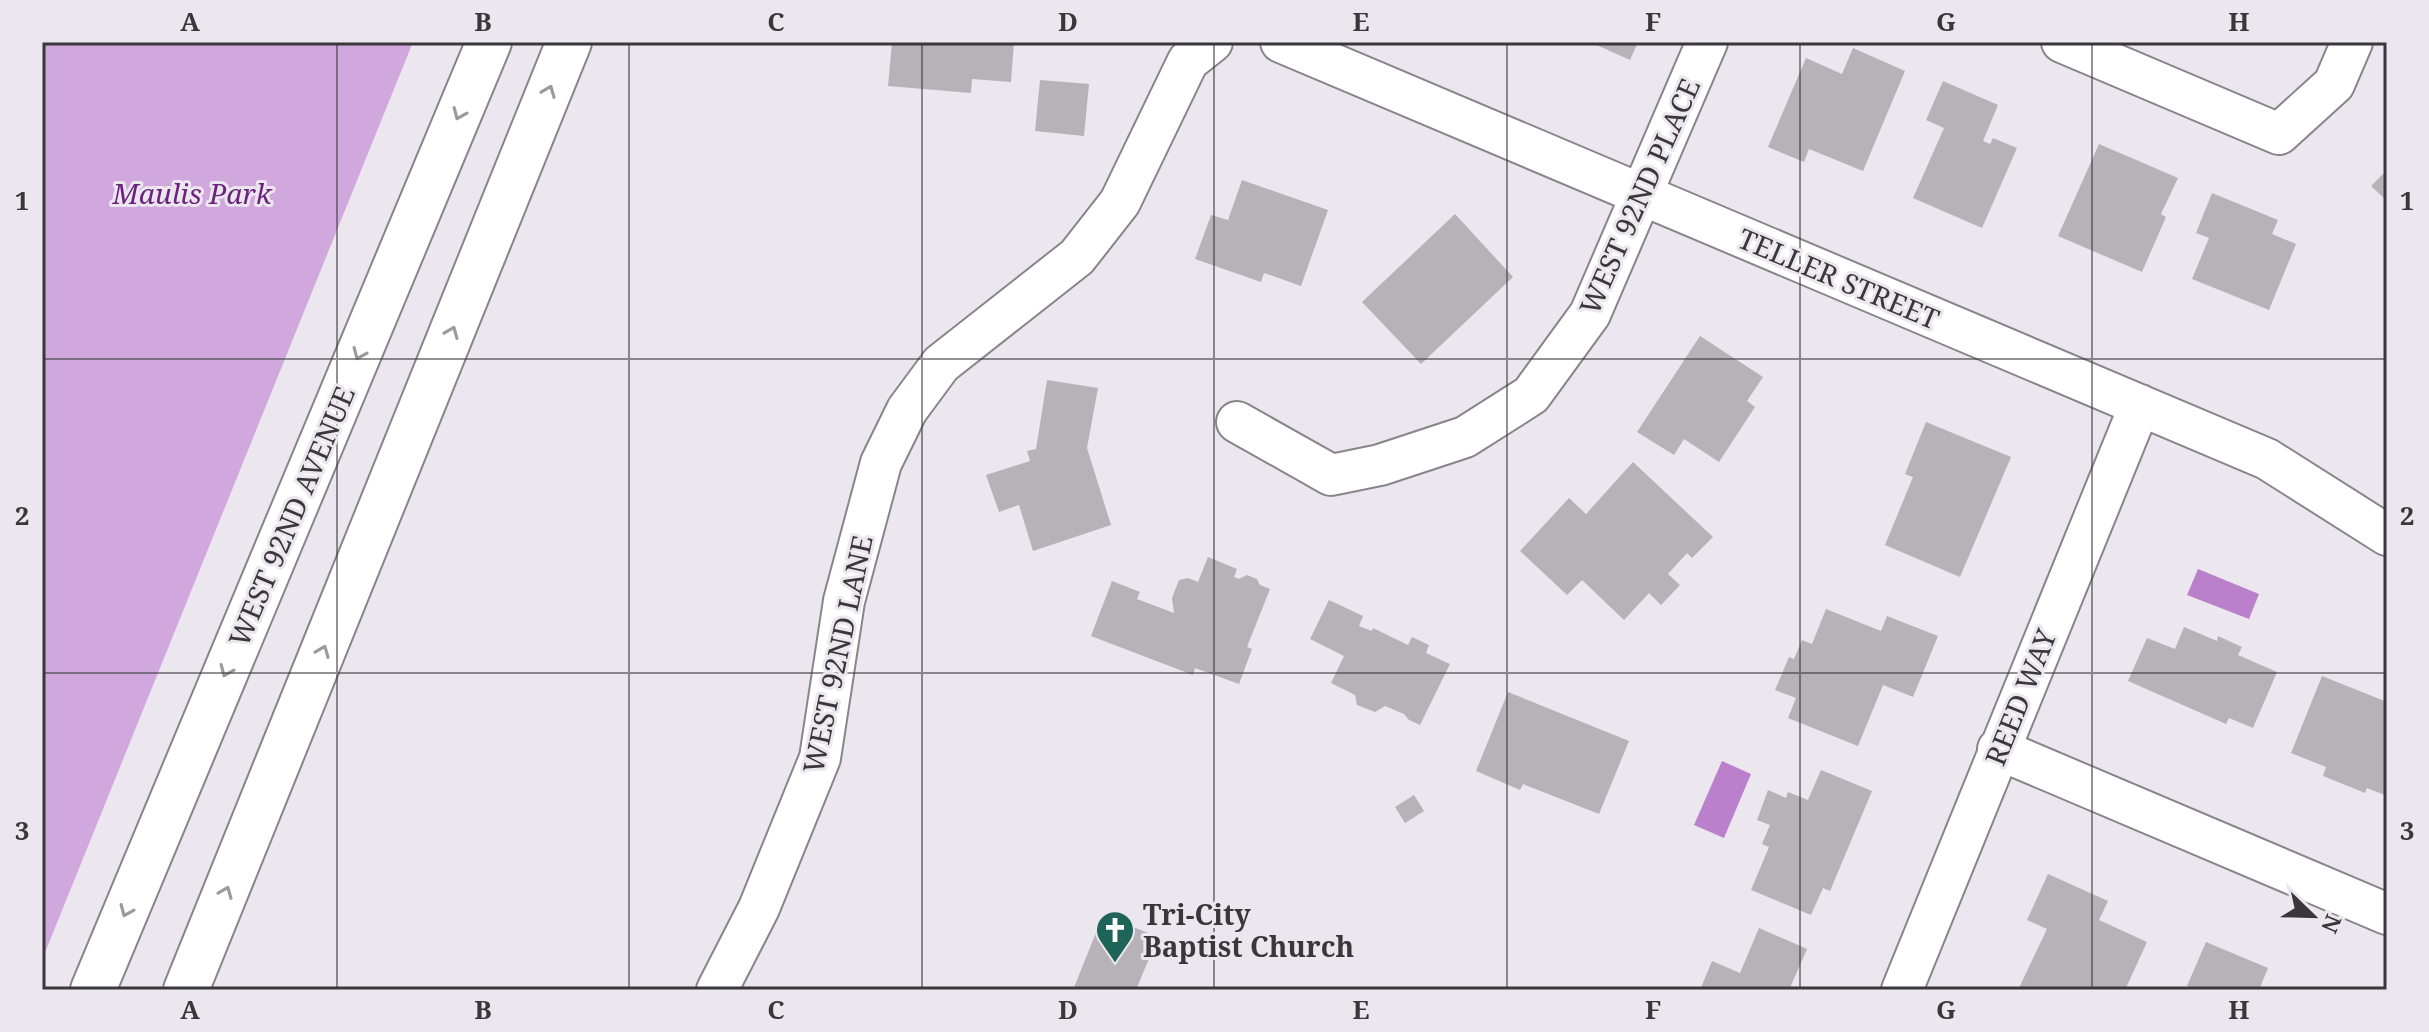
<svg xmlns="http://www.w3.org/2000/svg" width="2429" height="1032" viewBox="0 0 2429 1032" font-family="'Noto Serif',serif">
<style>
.green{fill:#d0a8dd}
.water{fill:#ba80cc}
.building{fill:#b7b1b8}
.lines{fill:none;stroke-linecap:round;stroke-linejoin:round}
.minor-casing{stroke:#89848b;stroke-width:44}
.primary-casing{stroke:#89848b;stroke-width:48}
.minor{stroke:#fff;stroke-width:40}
.primary{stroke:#fff;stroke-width:44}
.oneway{stroke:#9c9b9c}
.grid{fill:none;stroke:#39373a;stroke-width:2;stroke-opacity:0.55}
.labels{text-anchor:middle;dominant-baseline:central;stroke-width:6;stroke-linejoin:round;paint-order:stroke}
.park-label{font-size:28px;font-style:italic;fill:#6a227e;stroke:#ece6ee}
.street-label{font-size:28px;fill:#39373a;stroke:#ece6ee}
.poi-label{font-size:28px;font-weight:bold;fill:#39373a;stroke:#ece6ee;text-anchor:start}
.neatline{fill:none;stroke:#39373a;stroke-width:3}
.grid-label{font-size:26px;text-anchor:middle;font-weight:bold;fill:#39373a}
</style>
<rect width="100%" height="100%" fill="#ece6ee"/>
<path class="green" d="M42,42H413L42,960Z"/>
<path class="water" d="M2198,569L2259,594L2249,619L2187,595Z
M1722,761L1751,774L1724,838L1694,825Z"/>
<path class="building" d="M892,42H1014L1011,82L972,79L971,93L888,86Z
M1590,42H1638L1630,60Z
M1853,48L1905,71L1863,171L1809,149L1804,162L1768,147L1806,58L1842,74Z
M1040,80L1089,84L1084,136L1035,131Z
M1943,81L1998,105L1983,141L1990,144L1993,138L2017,148L1982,228L1913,198L1944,128L1926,120Z
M2099,144L2178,178L2161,214L2166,217L2142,272L2058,236Z
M2387,170V201L2371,186Z
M1242,180L1328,210L1301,286L1264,273L1261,282L1195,259L1211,215L1228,220Z
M2212,193L2278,220L2272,234L2296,244L2269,310L2192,279L2209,238L2196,233Z
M1455,214L1513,277L1421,364L1362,302Z
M1700,336L1763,377L1747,401L1755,407L1719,462L1684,439L1674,455L1637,432Z
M1047,380L1098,388L1087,448L1111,525L1033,551L1019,505L999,512L986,475L1030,461L1027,451L1036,449Z
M1926,422L2011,457L1960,577L1885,545L1913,477L1905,474Z
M1633,462L1713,537L1692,558L1687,553L1668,574L1680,585L1661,605L1649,593L1624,620L1582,580L1567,595L1520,551L1569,498L1586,514Z
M1208,557L1237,569L1234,577L1239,579L1247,575L1257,579L1260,585L1270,589L1247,647L1252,649L1239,684L1195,668L1193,675L1091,636L1112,581L1140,592L1137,599L1174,613L1172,598L1179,580L1188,578L1198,582Z
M1329,600L1363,616L1359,626L1372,631L1373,628L1408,645L1412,637L1429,645L1426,653L1450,664L1420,725L1409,720L1404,714L1385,706L1375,712L1357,705L1355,695L1331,683L1344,656L1310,639Z
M1826,609L1881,631L1887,616L1938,636L1913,697L1883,685L1858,746L1788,718L1796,698L1775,690L1789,657L1794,659L1802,640L1812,644Z
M2184,627L2217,641L2218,636L2242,647L2238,655L2277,672L2253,728L2229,718L2226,724L2128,681L2147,638L2175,649Z
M2322,676L2387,702V796L2367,788L2365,793L2323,776L2326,767L2291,753Z
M1508,692L1629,741L1599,814L1523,784L1520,790L1476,771Z
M1821,770L1872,791L1830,891L1823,888L1811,915L1751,890L1769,847L1762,844L1770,825L1757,820L1768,790L1786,798L1788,792L1808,800Z
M1414,795L1424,811L1405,823L1395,807Z
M2048,874L2108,901L2099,920L2147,942L2125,990H2018L2047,929L2027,920Z
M1103,915L1158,937L1136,990H1073Z
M1759,928L1807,949L1789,990H1700L1712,961L1740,973Z
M2206,942L2268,968L2259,990H2197L2187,986Z"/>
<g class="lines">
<g class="minor-casing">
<path id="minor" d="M1281,42L2267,459L2387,535
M2062,42L2279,134L2334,84L2352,42
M1237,422L1331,475L1380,465L1465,437L1531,395L1590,314L1707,42
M1998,749L2387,914
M717,990L759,908L820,758L844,601L881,463L907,410L941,364L1077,257L1120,202L1188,61L1212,42
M1902,990L2140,405"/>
</g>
<g class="primary-casing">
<path id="primary" d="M93,990L489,42
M186,990L569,42"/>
</g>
<use href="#minor" class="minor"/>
<use href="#primary" class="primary"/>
</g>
<defs><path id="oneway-chevron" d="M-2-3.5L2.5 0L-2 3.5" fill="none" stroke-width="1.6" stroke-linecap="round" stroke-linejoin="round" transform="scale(2)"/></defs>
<g class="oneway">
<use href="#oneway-chevron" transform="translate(549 91) rotate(-68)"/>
<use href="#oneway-chevron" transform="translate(459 114) rotate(113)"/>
<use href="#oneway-chevron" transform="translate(452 332) rotate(-68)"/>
<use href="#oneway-chevron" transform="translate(359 354) rotate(113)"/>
<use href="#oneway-chevron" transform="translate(323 651) rotate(-68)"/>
<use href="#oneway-chevron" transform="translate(226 671) rotate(113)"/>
<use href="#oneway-chevron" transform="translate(226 892) rotate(-68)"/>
<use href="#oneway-chevron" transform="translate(126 911) rotate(113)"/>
</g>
<path class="grid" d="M337,42V990M629,42V990M922,42V990M1214,42V990M1507,42V990M1800,42V990M2092,42V990M42,359H2387M42,673H2387"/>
<defs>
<g id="church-pin" transform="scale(2)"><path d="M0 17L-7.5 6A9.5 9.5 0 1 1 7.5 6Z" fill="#1e6458" stroke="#ece6ee"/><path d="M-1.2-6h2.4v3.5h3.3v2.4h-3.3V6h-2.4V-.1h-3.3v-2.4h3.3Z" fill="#fff"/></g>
</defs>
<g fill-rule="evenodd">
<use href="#church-pin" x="1115" y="930"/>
</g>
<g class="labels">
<g class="park-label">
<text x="192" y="193">Maulis Park</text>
</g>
<g class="street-label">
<text transform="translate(1639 196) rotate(-66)">WEST 92ND PLACE</text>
<text transform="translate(1839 278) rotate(23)">TELLER STREET</text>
<text transform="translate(291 516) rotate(-67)">WEST 92ND AVENUE</text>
<text transform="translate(837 654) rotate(-78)">WEST 92ND LANE</text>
<text transform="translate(2020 697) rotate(-68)">REED WAY</text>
</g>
<g class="poi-label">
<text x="1143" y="914">Tri-City<tspan x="1143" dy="32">Baptist Church</tspan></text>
</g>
</g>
<rect width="2429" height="1032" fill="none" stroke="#ece6ee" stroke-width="88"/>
<g transform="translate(2313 916) rotate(113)" stroke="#ece6ee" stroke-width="6" paint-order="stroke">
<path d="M0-6L14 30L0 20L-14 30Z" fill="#39373a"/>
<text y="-12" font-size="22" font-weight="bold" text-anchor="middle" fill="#39373a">N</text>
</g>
<rect x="44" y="44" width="2341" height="944" class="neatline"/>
<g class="grid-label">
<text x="190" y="31">A</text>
<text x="483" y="31">B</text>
<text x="776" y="31">C</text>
<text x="1068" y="31">D</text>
<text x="1361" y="31">E</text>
<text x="1653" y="31">F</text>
<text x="1946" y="31">G</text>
<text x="2239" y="31">H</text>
<text x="22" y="210">1</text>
<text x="2407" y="210">1</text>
<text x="22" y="525">2</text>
<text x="2407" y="525">2</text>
<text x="22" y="840">3</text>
<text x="2407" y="840">3</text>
<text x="190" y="1019">A</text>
<text x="483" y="1019">B</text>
<text x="776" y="1019">C</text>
<text x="1068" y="1019">D</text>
<text x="1361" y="1019">E</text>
<text x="1653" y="1019">F</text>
<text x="1946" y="1019">G</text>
<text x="2239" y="1019">H</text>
</g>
</svg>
